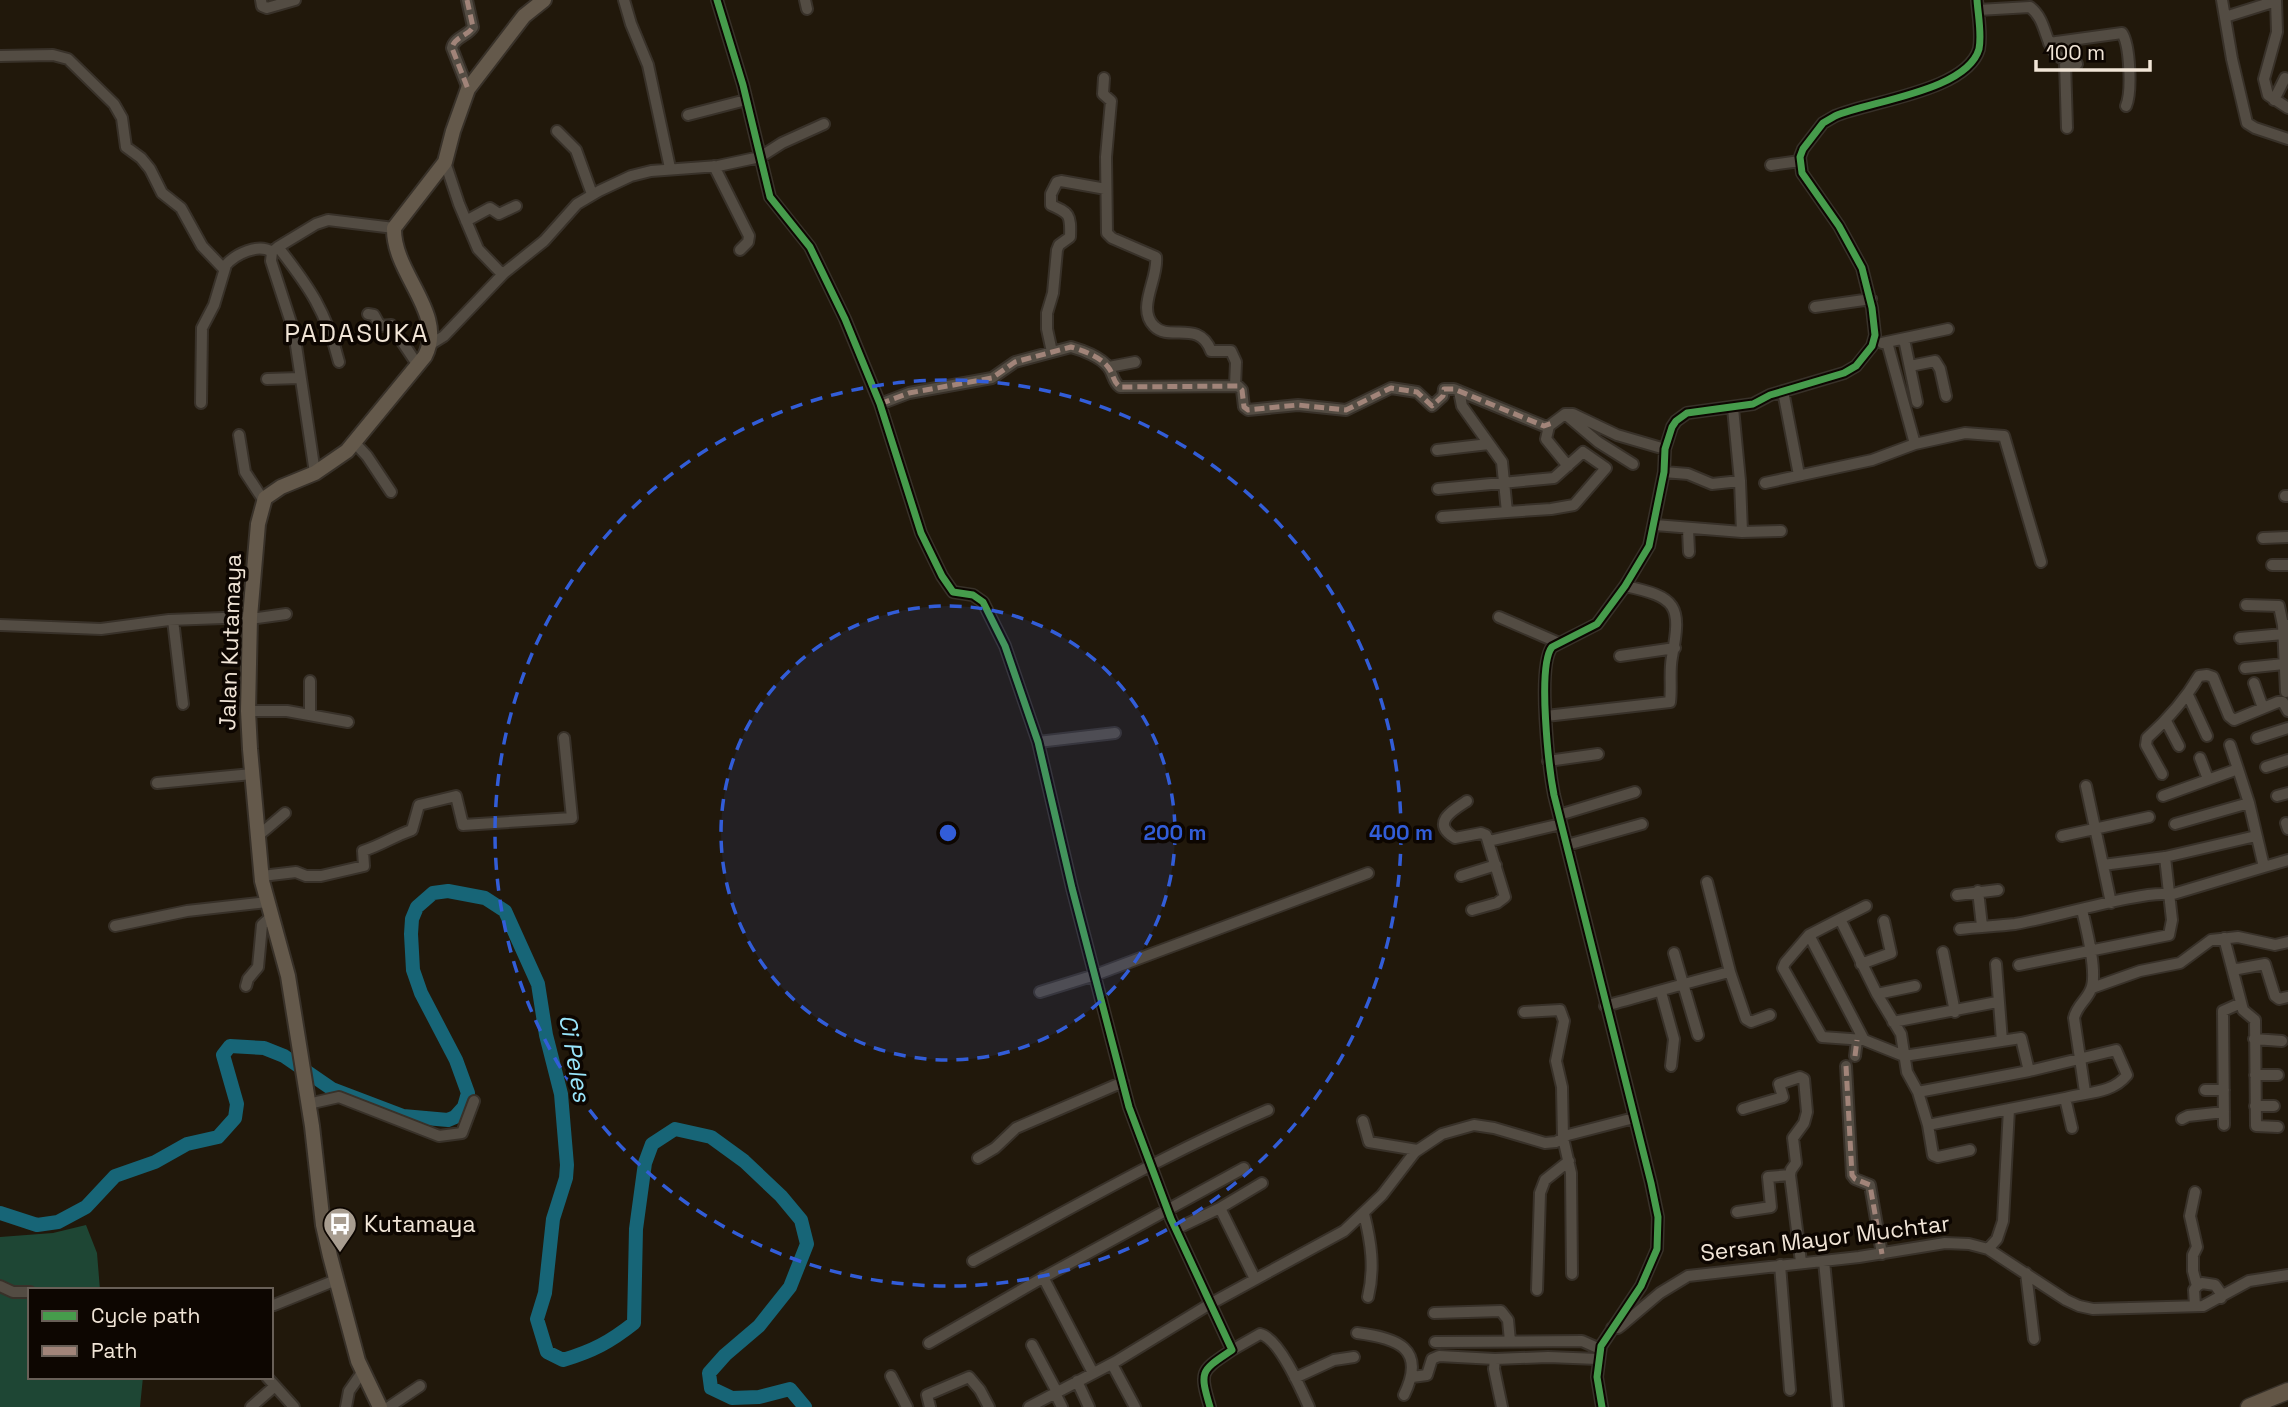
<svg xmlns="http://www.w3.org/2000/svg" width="2288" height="1407" viewBox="0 0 2288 1407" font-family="'Space Grotesk',sans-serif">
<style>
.forest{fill:#1e4634}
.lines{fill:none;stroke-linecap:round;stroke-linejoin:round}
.river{stroke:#176577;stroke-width:14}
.minor-casing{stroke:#383129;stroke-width:14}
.major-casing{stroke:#383129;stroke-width:18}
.highway-casing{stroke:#383129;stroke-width:19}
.minor{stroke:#534c43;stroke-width:10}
.major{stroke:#64594b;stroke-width:14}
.highway{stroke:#635646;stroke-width:16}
.quiet{stroke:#a18479;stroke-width:5;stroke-dasharray:10 5;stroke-linecap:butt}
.cycleway-casing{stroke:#0d0601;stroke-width:11}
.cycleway{stroke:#469c4c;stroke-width:7}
.ring{fill:none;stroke:#325dd8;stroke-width:3.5;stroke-dasharray:12 9}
.labels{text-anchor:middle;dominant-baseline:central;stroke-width:7;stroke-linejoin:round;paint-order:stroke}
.street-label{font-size:23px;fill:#f1e5d7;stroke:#0d0601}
.poi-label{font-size:23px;fill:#f1e5d7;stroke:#0d0601;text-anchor:start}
.water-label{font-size:24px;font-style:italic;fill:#99e5fb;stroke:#0d0601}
.quarter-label{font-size:26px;letter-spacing:2px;fill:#f1e5d7;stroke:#0d0601}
.centre{fill:#325dd8;stroke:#0d0601;stroke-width:3.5}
.ring-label{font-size:21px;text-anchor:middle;font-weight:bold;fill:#325dd8;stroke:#0d0601;stroke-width:7;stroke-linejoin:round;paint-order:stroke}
</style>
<rect width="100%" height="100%" fill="#21180b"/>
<path class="forest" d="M86,1225L97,1253L100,1290H30V1377H143L140,1407H0V1237L53,1233Z"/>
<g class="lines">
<path class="river" d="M0,1213L37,1225L58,1222L86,1207L115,1176L155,1162L187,1144L218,1137L235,1118L237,1104L223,1055L230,1046L264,1048L284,1056L332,1089L403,1116L448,1120L455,1117L464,1107L468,1093L456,1060L421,993L413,970L411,934L412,919L417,907L433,893L448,891L485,898L505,911L538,984L546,1035L561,1094L567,1165L566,1178L553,1219L545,1293L537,1319L547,1352L563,1360C593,1351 610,1342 634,1323L636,1229L645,1163L652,1144L675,1129L711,1137L744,1161L781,1196L801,1220L807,1244L790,1287L759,1326L725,1355L709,1373L711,1388L732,1398L759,1397L790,1389L805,1407"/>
<g class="minor-casing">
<path id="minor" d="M261,0L262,6L267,8L295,0
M467,0L473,27C468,36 454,37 452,48L468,89
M624,0L631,24L648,65L670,168
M717,0L743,85L770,197L810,247L845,319L880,404L921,533L942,576L953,592L973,595L983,602L1005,646L1038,742L1072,888L1129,1107L1171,1219L1232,1350C1201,1371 1199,1370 1210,1407
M805,0L807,9
M2222,0L2232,59L2247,123L2255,128L2288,139
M2276,0L2277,32L2264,79L2268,95L2288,108
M1978,10L2030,7C2053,25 2039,57 2077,64
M2225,17L2276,1
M2049,43L2122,33C2130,45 2132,92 2126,106
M0,56L53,55L68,59L114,104L122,118L126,147L141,158L150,169L162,193L181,208L202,246L222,267L225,266C235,254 258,243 272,252
M2065,62L2067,128
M1104,78L1103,94L1111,101L1106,157L1107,233L1112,238L1156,257C1159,278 1136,308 1154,326C1169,342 1199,319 1211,351H1231L1236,362L1235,386
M2274,100L2285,78
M688,115L746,100
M557,131L576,150L592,194
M445,162L459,204L478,249L502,274
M1771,165L1800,161
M714,166L749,236L748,242L740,250
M466,221L490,208L499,214L516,206
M278,247C310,288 326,311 339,362
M1815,307L1871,299
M368,314L374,315L380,326L391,325L417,364
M1904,339L1917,402
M1887,342L1915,444L1965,433L2004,436L2041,562
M1882,343L1948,329
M431,344L444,336L504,273L544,241L577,204L599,191L631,176L651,171L718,166L760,157L782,143L824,124
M1052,352L1047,329V313L1053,293L1057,250L1059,245L1070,237C1071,214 1069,213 1051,205V194L1057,182L1061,181L1106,189
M1910,366L1935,361L1940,369L1946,396
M1109,367L1135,362
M267,379L300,378
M1783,391L1799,475
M201,403L202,328L214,305L226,265
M880,404L909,393L992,378L1015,362L1071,347C1082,350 1101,357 1108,367C1114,374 1112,381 1120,387L1238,386L1242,390L1244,407L1248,410L1298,405L1346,410L1391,388L1417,392L1432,406L1443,396L1444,389H1454L1544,426H1549L1565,414
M1733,408L1740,481
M1549,426L1546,439L1568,466
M239,435L245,472L264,501
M355,443L367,456L391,492
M1437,450L1489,444
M1633,464L1598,442L1565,414H1573L1617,435L1665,449
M1664,472L1688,474L1712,484L1740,481L1742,532
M315,473L294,332L271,261L272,252L278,247L316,224L328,220L394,228
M1765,483L1872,460L1915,444
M1438,489L1554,478L1583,452L1606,468L1574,505L1551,509L1507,512
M2285,496H2288
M1442,517L1507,512L1502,462L1462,406L1459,391
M1655,525L1742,532L1781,531
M1688,529L1689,552
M2263,538L2288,537
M2272,565H2288
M2246,605L2279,606L2283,625
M1499,617L1559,643
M250,619L286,614
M173,620L183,704
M0,625L101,629L169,620L250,617
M2240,638L2283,634
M1620,656L1675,648
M2245,668L2284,664
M2254,683L2263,708
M2286,692L2283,625H2288
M2188,695L2207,736
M248,711H287L348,722
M310,715V681
M1546,716L1670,702C1672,687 1669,672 1672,657C1682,605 1677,597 1625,586
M2166,721L2179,746
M2257,738L2288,728
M1038,742L1115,733
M2230,745L2238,769
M2200,758L2208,779
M1548,761L1598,754
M2266,767L2288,760
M2162,774L2146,745L2147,738C2168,719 2185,700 2199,676L2207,675L2213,677L2229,716L2234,720L2278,702H2283L2288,711
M157,783L252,774
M2086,786L2103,865
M2163,796L2238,769L2249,803L2264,867L2288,860
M2277,796L2288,793
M1467,801C1453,810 1430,823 1455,838L1481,833L1486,835L1505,897L1497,903L1472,910
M1559,815L1635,792
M2286,823L2288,829
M2175,824L2249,803
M258,836L285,813
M2062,836L2149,817
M1489,841L1561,824
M1567,845L1642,824
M262,876L296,872L306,876H321L364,866L363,851C382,845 394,836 412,830L419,805L456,796L463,825L572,818L564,738
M1461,876L1496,865
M1707,882L1730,972L1746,1019L1751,1022L1770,1015
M1978,891L1982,926
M1957,895L1998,890
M2111,903L2103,865L2165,857L2256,836
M2082,910C2086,927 2098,973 2091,989C2087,1000 2077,1005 2074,1018L2085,1092
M1840,919L1866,906
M115,926L187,911L267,902
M1960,929C1978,927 1997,926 2015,924C2044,920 2151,888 2170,895L2264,867
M1809,935L1864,1040L1904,1056L2021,1038L2029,1071L2116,1050L2127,1075C2112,1094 2087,1092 2065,1098L1928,1125L1918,1092L1907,1072L1901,1034L1877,994L1840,919L1809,935L1785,963L1783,968L1822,1037L1864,1040
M2224,938L2232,968L2238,969L2265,964L2275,996L2279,999L2288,997
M1943,952L1955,1012
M1674,953L1698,1035
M1861,964L1891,953L1884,921
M1996,964L2002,1041
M2019,965L2169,935L2172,920L2165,857
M2232,968L2243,1010L2255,1020L2256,1126L2278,1127
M246,986L248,979L258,967L262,925L272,916
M2092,988L2140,971L2180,963L2211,940L2238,937L2275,945L2288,942
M1040,992L1095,975L1368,873
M1661,992L1674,1039L1671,1066
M1877,994L1915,986
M1605,1006C1647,995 1688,982 1730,972
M1524,1012L1560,1010L1564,1021L1556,1061L1562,1087L1563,1138L1571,1173L1572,1274
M1893,1022L1997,1002
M2254,1039L2282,1041
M1855,1056L1857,1040
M1846,1066L1852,1175L1855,1179L1870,1185L1882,1254
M2255,1075H2278
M2205,1090H2224
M1918,1092L2029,1071
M2065,1098L2072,1128
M308,1104L339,1097L439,1136L462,1133L474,1101
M2255,1106H2274
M1743,1109L1783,1097L1779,1084L1800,1077L1804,1079L1807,1112L1804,1123L1793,1138L1796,1163L1791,1170L1790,1175L1801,1262
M2182,1119L2188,1116L2224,1112
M1363,1121L1369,1142L1417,1150
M1928,1125L1933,1155L1938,1157L1970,1150
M2224,1125L2223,1011L2241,1003
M978,1158L995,1148L1016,1128L1123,1082
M2195,1192L2190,1216L2197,1247L2193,1255V1271L2197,1286L2194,1290L2195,1306
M1220,1208L1255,1279
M1737,1212L1771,1207L1768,1177L1790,1175
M1364,1214C1371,1242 1375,1268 1368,1297
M1176,1229L1220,1208L1262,1183
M1988,1249L1997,1239L2003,1221L2009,1109
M973,1261C1071,1209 1166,1153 1268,1110
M1824,1261L1838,1407
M1780,1265L1790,1390
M2026,1273L2034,1339
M1043,1277L1093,1373
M0,1286L13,1292H30
M2197,1286L2202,1283L2215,1285L2220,1292L2221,1298
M1537,1290L1540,1193L1545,1180L1569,1161
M274,1305L336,1280
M1434,1313L1501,1311L1508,1320L1510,1341
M1612,1328H1618L1622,1325L1660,1293L1688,1276L1859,1257L1945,1243L1969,1244L1988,1249L2066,1300L2079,1306L2093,1309L2203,1306L2249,1281L2288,1275
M1357,1333C1397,1338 1427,1348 1404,1395
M1435,1342L1582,1341L1600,1349
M929,1343L1037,1281L1244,1168
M1032,1345L1057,1392
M1232,1350L1260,1334C1279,1338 1301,1389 1309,1407
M1112,1364L1135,1407
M891,1376L907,1407
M267,1377L294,1407
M1412,1377L1427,1375L1432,1359L1439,1356L1495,1359
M1295,1378L1334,1360L1354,1357
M1077,1381L1089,1407
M1055,1393L1062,1407
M251,1407L275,1386
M346,1407L349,1391L363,1371
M389,1407L420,1386
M930,1407L927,1395L969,1377L980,1390L989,1407
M1029,1407L1115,1362L1210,1304L1344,1231L1382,1195L1415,1152L1442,1134L1474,1125L1494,1128L1545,1143L1556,1142L1568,1135L1634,1118
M1502,1407L1494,1369L1495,1359L1548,1357L1598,1359
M1602,1407L1597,1377L1601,1346L1641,1286L1657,1249L1658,1217L1651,1183L1554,795C1549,769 1537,666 1552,647L1597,624L1625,586L1649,546L1664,472L1665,449L1672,427L1676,421L1687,413L1753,404L1770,395L1844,373L1856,366L1872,346L1875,335L1872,308L1862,268L1839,226L1802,173L1800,157L1803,149L1823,123L1835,116C1870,101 1967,91 1979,49C1982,34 1978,15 1977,0"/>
</g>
<g class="major-casing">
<path id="major" d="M380,1407L358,1361L330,1256L323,1225L312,1126L288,976L262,881L250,749L248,711L250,617L258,524L265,498L281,487L315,473L347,451L425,356C447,313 393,274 394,228L445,162L453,131L468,89L524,16L544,0"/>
</g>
<g class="highway-casing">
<path id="highway" d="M2249,1407L2288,1391"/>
</g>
<use href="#minor" class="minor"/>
<use href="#major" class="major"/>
<use href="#highway" class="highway"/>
<path class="quiet" d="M467,0L473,27C468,36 454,37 452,48L468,89
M880,404L909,393L992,378L1015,362L1071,347C1082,350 1101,357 1108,367C1114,374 1112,381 1120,387L1238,386L1242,390L1244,407L1248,410L1298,405L1346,410L1391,388L1417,392L1432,406L1443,396L1444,389H1454L1544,426L1555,422
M1855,1056L1857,1040
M1846,1066L1852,1175L1855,1179L1870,1185L1882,1254"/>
<g class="cycleway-casing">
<path id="cycleway" d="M717,0L743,85L770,197L810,247L845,319L880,404L921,533L942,576L953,592L973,595L983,602L1005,646L1038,742L1072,888L1129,1107L1171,1219L1232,1350C1201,1371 1199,1370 1210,1407
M1602,1407L1597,1377L1601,1346L1641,1286L1657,1249L1658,1217L1651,1183L1554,795C1549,769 1537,666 1552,647L1597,624L1625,586L1649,546L1664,472L1665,449L1672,427L1676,421L1687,413L1753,404L1770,395L1844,373L1856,366L1872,346L1875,335L1872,308L1862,268L1839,226L1802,173L1800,157L1803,149L1823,123L1835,116C1870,101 1967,91 1979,49C1982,34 1978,15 1977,0"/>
</g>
<use href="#cycleway" class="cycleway"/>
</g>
<circle cx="948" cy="833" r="227" fill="#325dd8" fill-opacity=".12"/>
<g class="ring">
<circle cx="948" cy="833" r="227"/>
<circle cx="948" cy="833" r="453"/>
</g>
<defs>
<g id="bus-pin" transform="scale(1.75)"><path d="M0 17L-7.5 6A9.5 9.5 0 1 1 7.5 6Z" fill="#a89d90" stroke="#0d0601"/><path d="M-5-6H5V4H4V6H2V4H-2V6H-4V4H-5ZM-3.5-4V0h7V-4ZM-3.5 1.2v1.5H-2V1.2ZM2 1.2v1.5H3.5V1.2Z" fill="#fff"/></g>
</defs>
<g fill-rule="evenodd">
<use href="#bus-pin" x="340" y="1224"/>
</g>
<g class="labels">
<g class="street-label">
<text transform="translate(230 642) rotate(-88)">Jalan Kutamaya</text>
<text transform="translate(1825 1238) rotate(-7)">Sersan Mayor Muchtar</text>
</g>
<g class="poi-label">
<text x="364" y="1224">Kutamaya</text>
</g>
<g class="water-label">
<text transform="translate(575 1058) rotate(80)">Ci Peles</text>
</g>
<g class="quarter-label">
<text x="357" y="333">PADASUKA</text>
</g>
</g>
<circle cx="948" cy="833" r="10" class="centre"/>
<g class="ring-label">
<text x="1175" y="840">200 m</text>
<text x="1401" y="840">400 m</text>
</g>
<rect x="28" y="1288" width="245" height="91" fill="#0d0601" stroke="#685f57" stroke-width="2"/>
<rect x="42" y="1311" width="35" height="10" fill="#469c4c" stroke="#685f57" stroke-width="2"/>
<text x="91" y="1323" font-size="21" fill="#f1e5d7">Cycle path</text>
<rect x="42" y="1346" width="35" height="10" fill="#a18479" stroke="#685f57" stroke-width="2"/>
<text x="91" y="1358" font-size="21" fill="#f1e5d7">Path</text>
<path d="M2036 60v10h114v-10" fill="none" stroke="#f1e5d7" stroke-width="3.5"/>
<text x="2046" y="60" font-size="21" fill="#f1e5d7" stroke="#0d0601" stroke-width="5" paint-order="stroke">100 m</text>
</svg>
